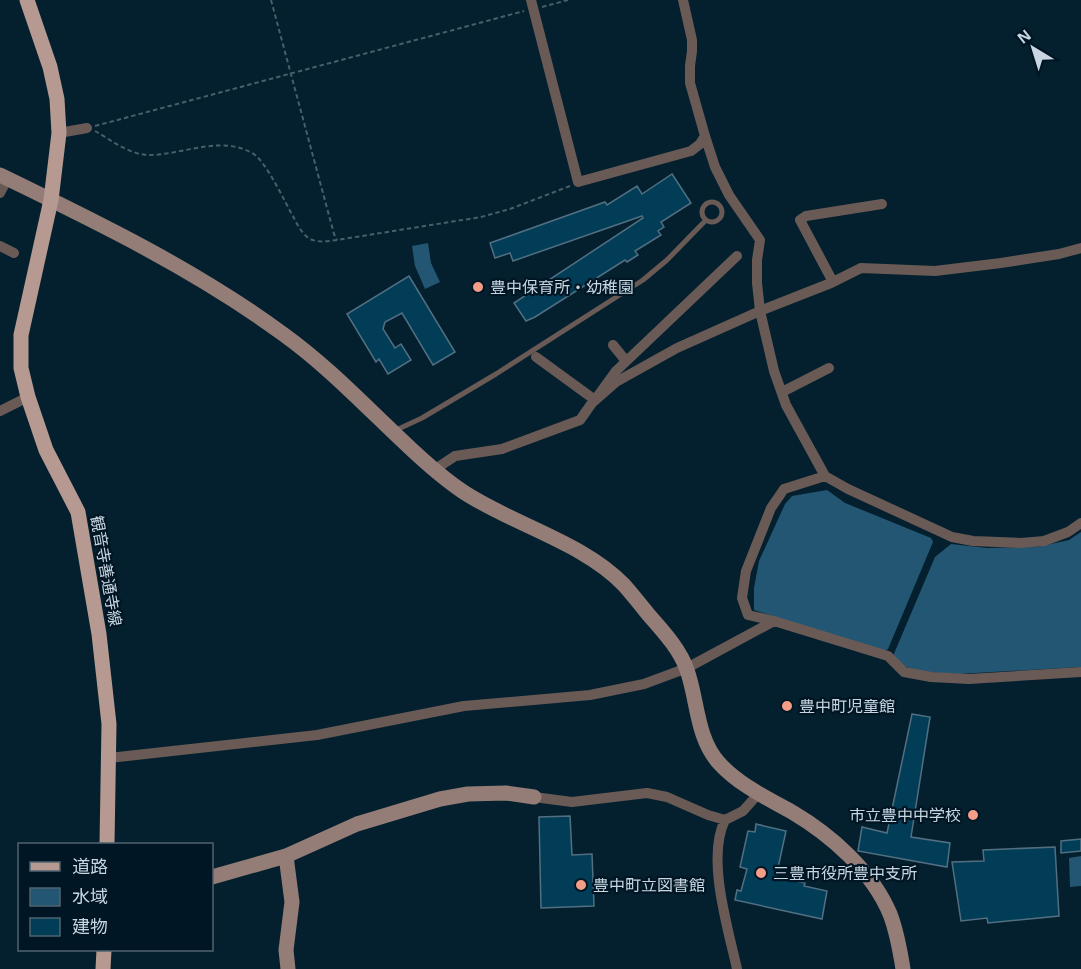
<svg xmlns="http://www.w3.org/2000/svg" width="1081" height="969" viewBox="0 0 1081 969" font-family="Arial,'Noto Sans JP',sans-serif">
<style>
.water{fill:#235672}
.building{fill:#023d58;stroke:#526f81;stroke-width:1.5}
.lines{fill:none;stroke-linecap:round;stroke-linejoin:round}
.path{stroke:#475f6b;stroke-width:2;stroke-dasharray:4.5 3;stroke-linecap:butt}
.lane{stroke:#695a56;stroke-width:5}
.street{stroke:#695a56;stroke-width:10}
.secondary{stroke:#947d77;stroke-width:15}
.primary{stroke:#b69990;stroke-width:15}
.poi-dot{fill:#f49e87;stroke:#001624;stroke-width:2}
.labels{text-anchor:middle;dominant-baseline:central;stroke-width:4.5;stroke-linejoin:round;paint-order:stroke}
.poi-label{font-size:16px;fill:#c7d6e0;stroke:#001624;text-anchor:start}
.street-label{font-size:16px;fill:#c7d6e0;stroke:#001624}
</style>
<rect width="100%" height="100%" fill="#04202e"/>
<path class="water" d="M428,243L431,263L440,282L425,289L415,266L412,246Z
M827,490L845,503L931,538L933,542L888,649L883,652L754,610V588L759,561L785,504L792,496Z
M1081,532V667L958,674L924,672L906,667L893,656L935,557L951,544L987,548L1037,547L1069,540Z
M1081,856V886L1070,887L1069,858Z"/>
<path class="building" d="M672,174L691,203L661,222L664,227L658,231L661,235L635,251L638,255L627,262L625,260L535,317L526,321L514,303L643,218L642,216L513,261L510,253L495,258L490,243L605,202L607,205L637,186L642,194Z
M409,276L455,352L433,365L402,313L385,322L383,329L395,348L401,344L411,360L388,374L379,359L376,362L347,314Z
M912,714L930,717L911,837L950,843L947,867L858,851L862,827L887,833Z
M570,816L572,855L592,854L594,906L541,908L539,817Z
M756,824L786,831L776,877L805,883L804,886L827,891L822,919L735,900L737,890L741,891L747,869L740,867L748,831L755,832Z
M1081,839V851L1061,853V841Z
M1055,847L1059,916L988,923L987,918L961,921L952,862L984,861L983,850Z"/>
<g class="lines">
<path class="path" d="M271,0L334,234L337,240
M542,7L568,0
M95,126L524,11
M95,131C111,140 130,155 149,155C182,155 220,135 252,153C266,160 285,203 294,218C298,226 303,235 310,239C319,243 328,241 337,240L481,217L510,209L570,186"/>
<path class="lane" d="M702 212a10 10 0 1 1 20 0a10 10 0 1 1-20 0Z
M394,431L422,418L496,374L643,280L667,260L706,220"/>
<path class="street" d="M531,0L578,182L691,151L700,144L705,136
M683,0L692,40V51L690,66V83L705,136L715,167L729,195L760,240L757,260V283L760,311L774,371L786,405L825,476L848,489L952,537L973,541L1021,543L1044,541L1068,532L1081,523
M59,133L87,128
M0,193L8,178
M0,246L14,253
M833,282L800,220L806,216L882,204
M613,345L626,361
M536,357L595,400L616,371L737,256
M782,392L829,368
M0,411L28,397
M434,470L455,456L502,449L580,420L592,403L616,382L677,348L760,311L831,283L861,268L935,271L1001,263L1059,254L1081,248
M825,476L784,489L771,508L746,571L742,598L748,615L774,621L888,656L904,672L931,677L969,679L1081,672
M109,758L317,735L464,706L590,695L644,684L687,668L774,621
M534,797L572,802L647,793L667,797L708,815L725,820L743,811L759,793
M725,820C706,858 728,928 737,969"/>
<path class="secondary" d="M0,175C97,222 196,270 283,334C329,367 368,409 409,447C426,463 443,478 462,491C511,524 583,542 624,585C632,594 640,604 648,614C662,630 680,649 687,670C698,701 696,737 719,763C739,785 767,798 792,812C831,835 872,871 890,914C897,932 900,950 903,969
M286,856L292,902L286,950L288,969
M212,877L286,856L357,824L440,799L468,794L506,793L534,797"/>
<path class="primary" d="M27,0L50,67L57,99L59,133L51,200L21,335V368L28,397L46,450L78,512L99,634L109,724L107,844
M103,969L104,950"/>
</g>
<g class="poi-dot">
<circle cx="478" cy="287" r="6"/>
<circle cx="787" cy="706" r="6"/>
<circle cx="973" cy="815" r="6"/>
<circle cx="761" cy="873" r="6"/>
<circle cx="581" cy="885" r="6"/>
</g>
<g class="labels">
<g class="poi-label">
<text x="490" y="287">豊中保育所・幼稚園</text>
<text x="799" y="706">豊中町児童館</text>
<text x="961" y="815" text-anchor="end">市立豊中中学校</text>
<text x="773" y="873">三豊市役所豊中支所</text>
<text x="593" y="885">豊中町立図書館</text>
</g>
<g class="street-label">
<text transform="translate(106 571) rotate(80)">観音寺善通寺線</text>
</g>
</g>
<rect x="18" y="843" width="195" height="108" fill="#001624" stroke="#50636f" stroke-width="1.5"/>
<rect x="30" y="862" width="30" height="9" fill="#b69990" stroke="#50636f" stroke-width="1.5"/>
<text x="72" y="873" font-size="18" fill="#c7d6e0">道路</text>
<rect x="30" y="888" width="30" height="18" fill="#235672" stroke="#50636f" stroke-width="1.5"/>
<text x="72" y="903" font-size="18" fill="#c7d6e0">水域</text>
<rect x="30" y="918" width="30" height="18" fill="#023d58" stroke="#50636f" stroke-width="1.5"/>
<text x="72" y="933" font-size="18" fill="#c7d6e0">建物</text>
<g transform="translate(1033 48) rotate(322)" stroke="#001624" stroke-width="4.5" paint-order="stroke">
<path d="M0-4.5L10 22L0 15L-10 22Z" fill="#c7d6e0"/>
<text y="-9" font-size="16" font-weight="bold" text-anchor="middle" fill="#c7d6e0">N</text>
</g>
</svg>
